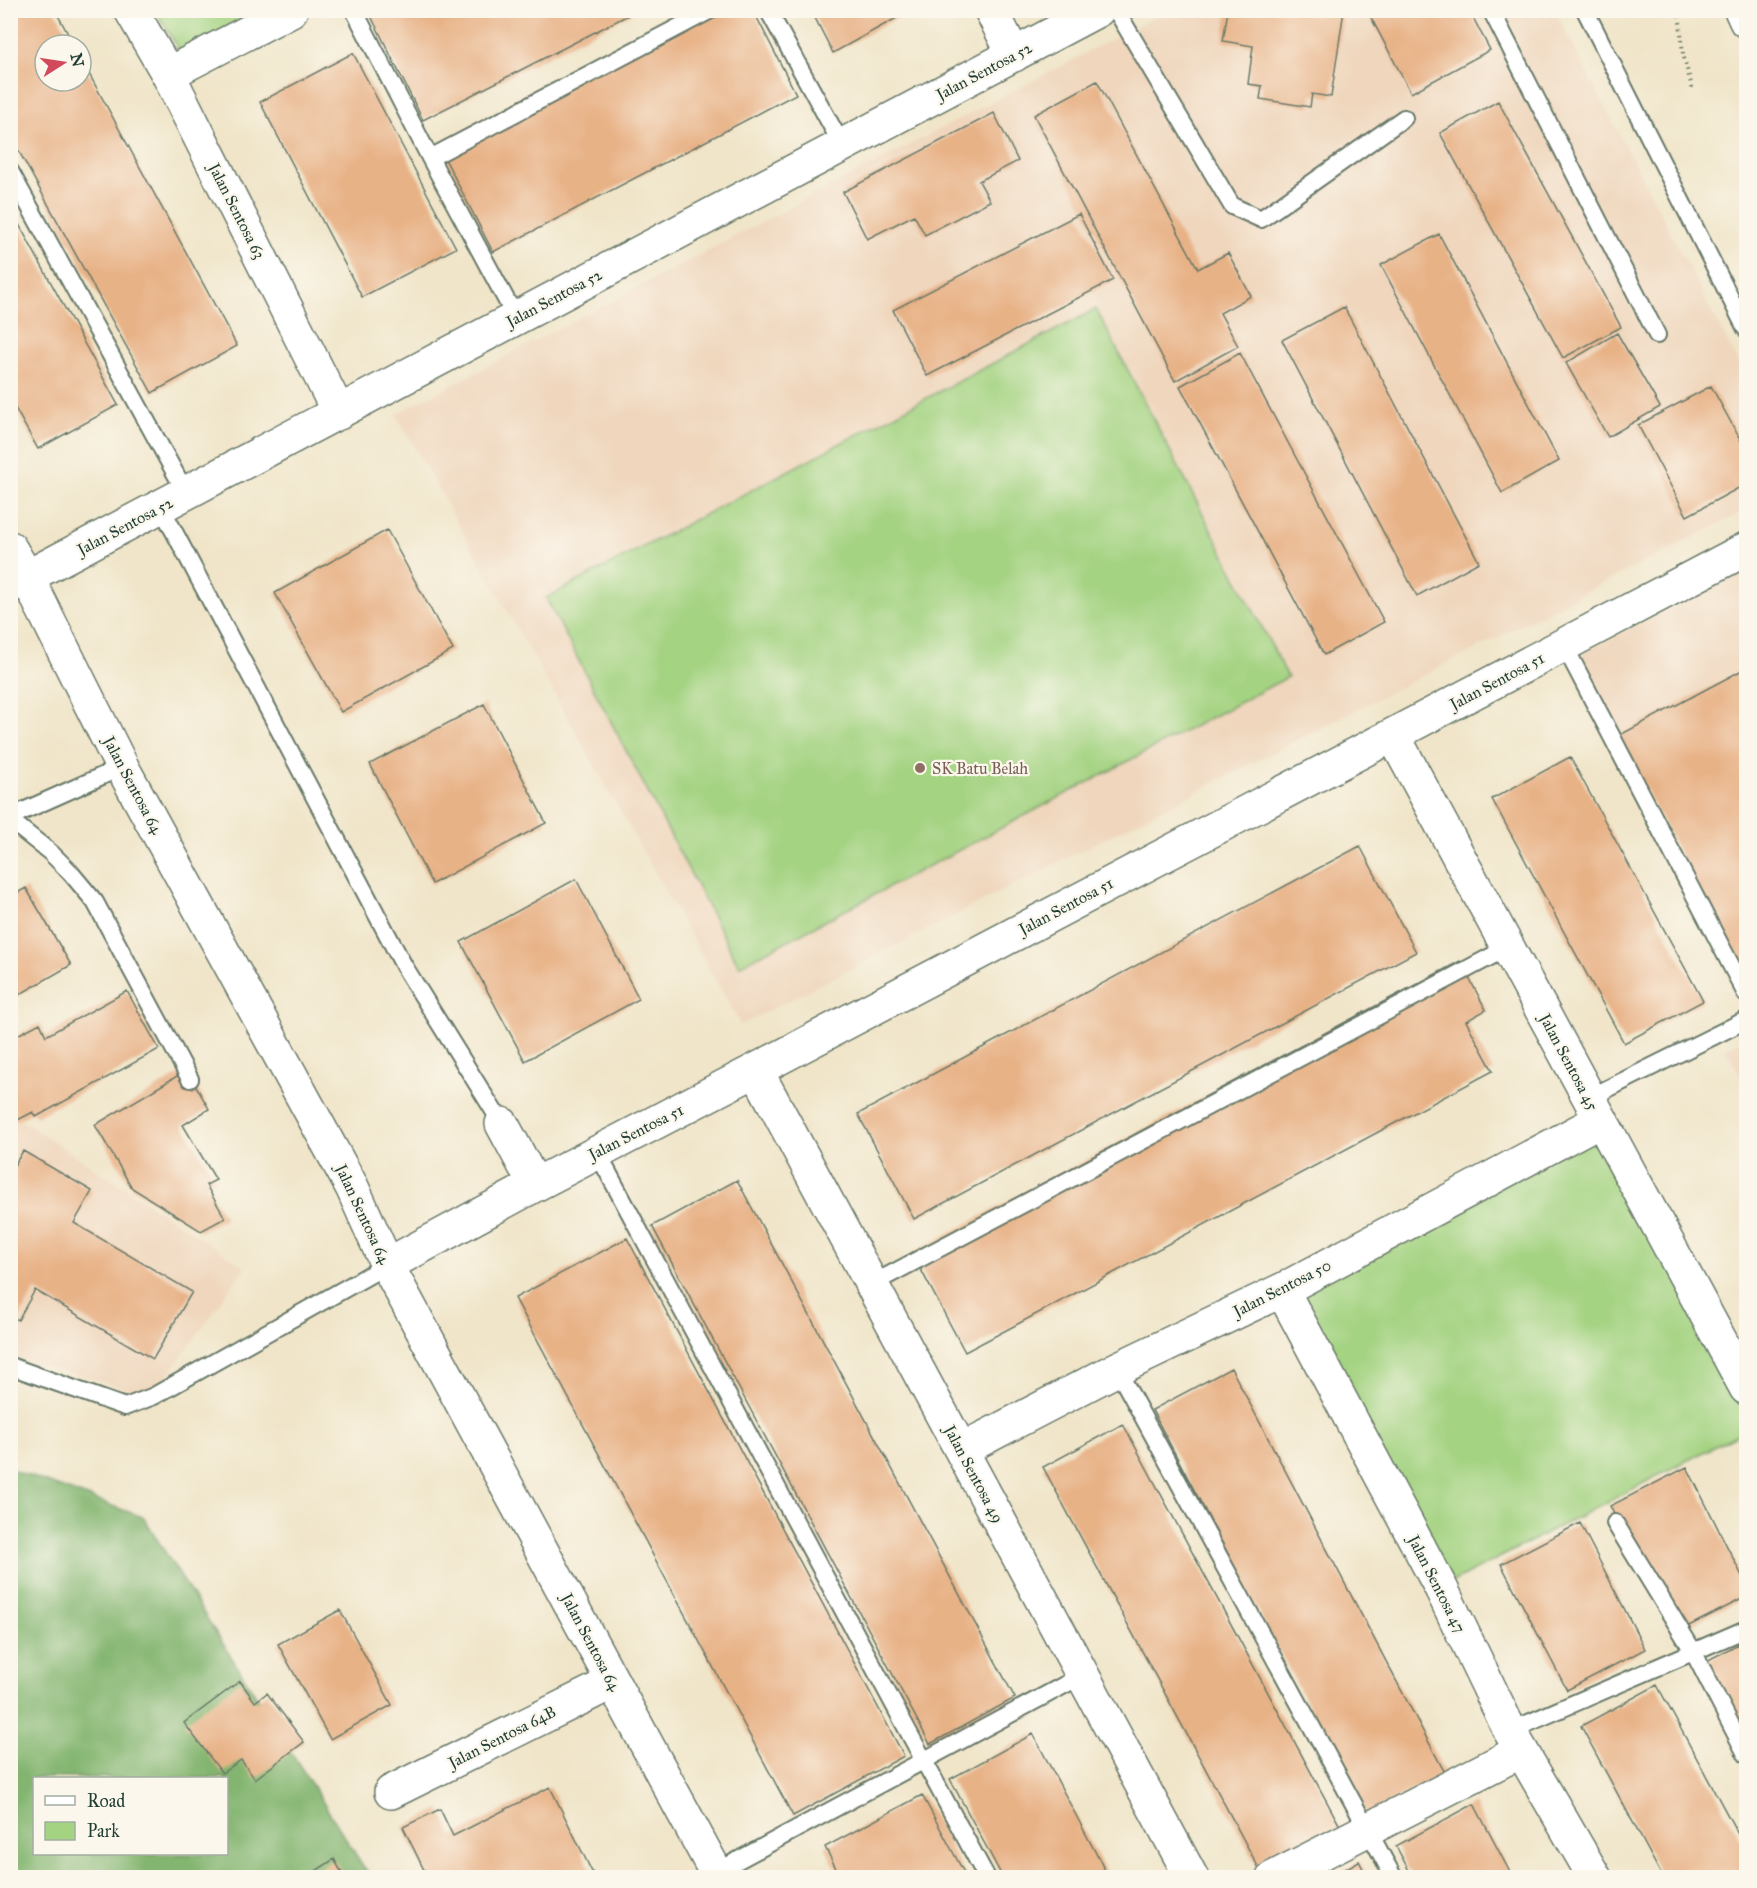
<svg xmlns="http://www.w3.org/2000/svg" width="1757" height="1888" viewBox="0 0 1757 1888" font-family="'IM FELL Great Primer',serif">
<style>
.built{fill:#efd6bc}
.green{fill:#a4d382;stroke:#62885b;stroke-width:1.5}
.forest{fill:#83b570;stroke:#517952;stroke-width:1.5;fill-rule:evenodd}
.building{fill:#e8b287}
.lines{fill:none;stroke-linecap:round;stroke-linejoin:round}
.lane-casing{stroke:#687868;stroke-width:20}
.street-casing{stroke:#687868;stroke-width:36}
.highway-casing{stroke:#687868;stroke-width:36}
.path{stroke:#687868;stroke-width:4;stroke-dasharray:1.5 4.5;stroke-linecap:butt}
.lane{stroke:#fff;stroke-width:16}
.street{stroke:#fff;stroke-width:33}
.highway{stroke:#fff;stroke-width:33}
.education-dot{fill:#8d6e63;stroke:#fbf7ec;stroke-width:2}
.labels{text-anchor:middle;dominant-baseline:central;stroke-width:4.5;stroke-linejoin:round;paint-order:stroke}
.street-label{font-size:16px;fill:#1f3d34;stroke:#fbf7ec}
.education-label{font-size:16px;fill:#785e54;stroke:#fbf7ec;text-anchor:start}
</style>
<rect width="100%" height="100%" fill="#fbf7ec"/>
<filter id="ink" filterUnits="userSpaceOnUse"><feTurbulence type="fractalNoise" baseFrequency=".0167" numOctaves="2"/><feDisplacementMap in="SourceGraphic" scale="12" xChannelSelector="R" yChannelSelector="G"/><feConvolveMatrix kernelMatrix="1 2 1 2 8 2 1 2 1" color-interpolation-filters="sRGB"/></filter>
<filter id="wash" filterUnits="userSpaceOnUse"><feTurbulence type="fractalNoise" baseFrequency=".008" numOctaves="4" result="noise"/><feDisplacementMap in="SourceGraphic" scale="24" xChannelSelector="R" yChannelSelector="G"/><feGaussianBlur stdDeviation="1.35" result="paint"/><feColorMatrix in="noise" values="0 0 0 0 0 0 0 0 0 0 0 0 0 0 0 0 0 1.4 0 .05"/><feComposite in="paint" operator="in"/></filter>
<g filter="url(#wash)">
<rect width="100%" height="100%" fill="#f0e5c9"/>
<path class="built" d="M1166,11H1555L1746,377V510L741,1025L396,414Z
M1746,569V984L1580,654Z
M1746,1038V1086L1725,1049Z
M10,1113L245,1267L154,1396L11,1357Z"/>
<path class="green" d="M156,11H272L184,59Z
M1096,309L1288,677L739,966L546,598Z
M1600,1120L1746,1388V1430L1441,1588L1282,1290Z"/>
<path class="forest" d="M10,1469L143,1517L370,1877H11ZM34,1778H226V1854H34Z"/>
<g id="blocks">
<path class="building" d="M10,10H55L74,45H45V81H81V59L237,346L152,393L10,135Z
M368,10H638L423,120Z
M702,10H753L796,94L493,252L439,147Z
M811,10H911L833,53Z
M1228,10H1344L1331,97L1312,94L1310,107L1260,99L1262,86L1248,84L1253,46L1223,41Z
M1367,10H1469L1490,50L1411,93Z
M353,53L456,248L362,297L260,102Z
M1097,81L1198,269L1228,253L1251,296L1220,313L1238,346L1175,381L1034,115Z
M1498,101L1621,327L1563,358L1440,133Z
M994,113L1018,161L979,181L990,201L925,235L914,215L867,239L843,192Z
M10,208L118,405L38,449L10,399Z
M1079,214L1113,280L927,376L893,310Z
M1439,234L1559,461L1502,493L1381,265Z
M1344,307L1479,562L1417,596L1282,340Z
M1617,333L1660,407L1608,437L1566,363Z
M1240,353L1384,622L1324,655L1180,386Z
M1711,386L1746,450V484L1687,516L1638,425Z
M387,530L453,650L341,712L275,593Z
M1746,668V982L1618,736Z
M484,704L546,823L432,884L370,764Z
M1570,757L1703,1001L1624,1043L1492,799Z
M1360,846L1416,952L914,1219L858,1114Z
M576,879L639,999L525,1061L461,942Z
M26,888L71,965L10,1000V897Z
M1460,961L1486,1010L1466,1021L1493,1071L965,1352L912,1253Z
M127,991L159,1049L36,1117L33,1112L10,1124V1039L40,1023L46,1036Z
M187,1070L209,1109L183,1125L216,1180L206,1185L225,1218L201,1231L132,1188L95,1125Z
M23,1151L92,1191L74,1223L192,1292L153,1359L35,1290L18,1320L10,1316V1172Z
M737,1180L1015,1698L930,1744L652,1226Z
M627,1238L904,1756L793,1816L515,1298Z
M1231,1368L1445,1773L1366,1815L1152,1410Z
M1123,1424L1341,1828L1261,1872L1043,1467Z
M1687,1467L1746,1584V1597L1675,1633L1610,1506Z
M1580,1523L1645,1649L1567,1690L1501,1564Z
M340,1610L392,1705L330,1739L278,1644Z
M1746,1640V1757L1697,1666Z
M240,1681L255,1702L267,1693L304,1742L255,1779L241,1760L222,1773L184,1723Z
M1657,1685L1746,1849V1878H1663L1581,1726Z
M1033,1734L1070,1804L1109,1878H1003L987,1848L950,1779Z
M550,1787L595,1878H428L403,1827L440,1809L453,1836Z
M922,1795L967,1878H841L825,1847Z
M1474,1804L1513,1878H1413L1396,1846Z
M334,1859L345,1878H305Z
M1359,1861L1368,1878H1329Z"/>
</g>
</g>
<g filter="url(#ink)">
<use href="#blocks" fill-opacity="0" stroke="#687868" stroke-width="1.5"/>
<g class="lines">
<g class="lane-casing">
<path id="lane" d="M354,10L430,158L516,318
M768,10L842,145
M1116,10L1232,206L1261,219L1404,118
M1491,10L1657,335
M1585,10L1746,329
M430,158L711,10
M10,171L186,493
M161,507L404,966L502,1124
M1564,645L1746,994
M10,817L122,767
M10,820L51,853L70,872L95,902L190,1079
M1589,1098L1746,1020
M597,1152L987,1878
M872,1284L1507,948
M10,1366L125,1407L154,1396L387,1265
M1117,1369L1394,1878
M1615,1523L1693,1651L1746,1754
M1510,1731L1746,1629
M716,1872L1083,1675"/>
</g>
<g class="street-casing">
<path id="street" d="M131,10L168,74L339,413
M991,10L1014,55
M168,74L291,10
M10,548L27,577L122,767L352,1187L387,1265L719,1878
M10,586L1098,10
M1393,735L1746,1388
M756,1070L1192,1878
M502,1124L535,1185
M387,1265L535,1185L756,1070L1746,549
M1282,1290L1441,1588L1510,1731L1595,1878
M961,1450L1117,1369L1282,1290L1600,1120
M391,1792L613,1682
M1273,1878L1521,1751"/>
</g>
<g class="highway-casing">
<path id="highway" d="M1741,10L1746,21"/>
</g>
<path class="path" d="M1679,10L1683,54L1693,91"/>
<use href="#lane" class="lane"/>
<use href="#street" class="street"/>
<use href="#highway" class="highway"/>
</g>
</g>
<circle class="education-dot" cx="920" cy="768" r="6"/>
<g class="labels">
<g class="street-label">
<text transform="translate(984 71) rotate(-28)">Jalan Sentosa 52</text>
<text transform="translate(237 211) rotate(63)">Jalan Sentosa 63</text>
<text transform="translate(554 298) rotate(-28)">Jalan Sentosa 52</text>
<text transform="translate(125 526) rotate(-28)">Jalan Sentosa 52</text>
<text transform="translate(1497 681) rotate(-28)">Jalan Sentosa 51</text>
<text transform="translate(133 785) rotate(62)">Jalan Sentosa 64</text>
<text transform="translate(1066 906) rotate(-28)">Jalan Sentosa 51</text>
<text transform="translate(1569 1062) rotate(62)">Jalan Sentosa 45</text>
<text transform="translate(636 1132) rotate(-27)">Jalan Sentosa 51</text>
<text transform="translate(363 1214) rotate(65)">Jalan Sentosa 64</text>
<text transform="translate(1282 1288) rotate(-27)">Jalan Sentosa 50</text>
<text transform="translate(974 1474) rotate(62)">Jalan Sentosa 49</text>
<text transform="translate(1437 1584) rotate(63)">Jalan Sentosa 47</text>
<text transform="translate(591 1642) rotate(62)">Jalan Sentosa 64</text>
<text transform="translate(502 1737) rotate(-27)">Jalan Sentosa 64B</text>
</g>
<g class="education-label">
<text x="932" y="768">SK Batu Belah</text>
</g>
</g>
<rect width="1757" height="1888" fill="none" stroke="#fbf7ec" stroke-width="36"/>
<rect x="33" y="1777" width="195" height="78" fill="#fbf7ec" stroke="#a3ada2" stroke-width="1.5"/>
<rect x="45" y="1796" width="30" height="9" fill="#ffffff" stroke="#a3ada2" stroke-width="1.5"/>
<text x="87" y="1807" font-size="18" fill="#1f3d34">Road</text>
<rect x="45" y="1822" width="30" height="18" fill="#a4d382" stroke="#a3ada2" stroke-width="1.5"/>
<text x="87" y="1837" font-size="18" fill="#1f3d34">Park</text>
<g transform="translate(63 63) rotate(78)"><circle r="28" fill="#fbf7ec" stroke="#a3ada2" stroke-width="1.5"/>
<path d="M0-4.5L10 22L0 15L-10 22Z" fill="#d1495b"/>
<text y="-9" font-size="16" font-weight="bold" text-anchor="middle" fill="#1f3d34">N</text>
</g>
</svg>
